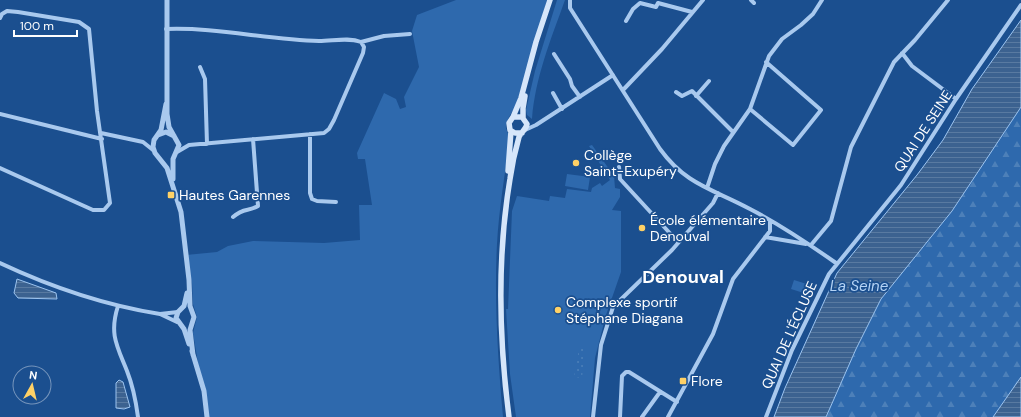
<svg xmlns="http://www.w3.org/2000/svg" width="1021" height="417" viewBox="0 0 1021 417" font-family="'DM Sans',sans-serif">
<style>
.grass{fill:#2e69ad}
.forest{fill:url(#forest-firs)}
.park{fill:url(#park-dots)}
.water{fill:url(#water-rules);stroke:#9cc4f0}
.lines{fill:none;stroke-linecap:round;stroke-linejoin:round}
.minor{stroke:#a9c9ee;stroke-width:4}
.tertiary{stroke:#a9c9ee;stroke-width:5}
.secondary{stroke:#d6e6fa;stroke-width:5.5}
.poi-dot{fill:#ffd166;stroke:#1b4f8f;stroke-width:1.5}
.labels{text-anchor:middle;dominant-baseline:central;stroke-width:3.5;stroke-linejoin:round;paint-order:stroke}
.street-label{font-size:14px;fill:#fff;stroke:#1b4f8f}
.poi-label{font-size:14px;fill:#fff;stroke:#1b4f8f;text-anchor:start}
.water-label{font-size:15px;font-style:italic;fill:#b5d3f5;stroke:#1b4f8f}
.district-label{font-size:18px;font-weight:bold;fill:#fff;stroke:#1b4f8f}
</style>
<defs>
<pattern id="forest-firs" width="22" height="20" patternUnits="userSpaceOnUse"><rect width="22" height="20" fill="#2e69ad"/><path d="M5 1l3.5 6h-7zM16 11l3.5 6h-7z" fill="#4d80b9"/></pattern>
<pattern id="park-dots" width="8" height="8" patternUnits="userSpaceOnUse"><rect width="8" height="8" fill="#2e69ad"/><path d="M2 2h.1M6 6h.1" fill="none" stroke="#4d80b9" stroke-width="1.8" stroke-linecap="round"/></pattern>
<pattern id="water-rules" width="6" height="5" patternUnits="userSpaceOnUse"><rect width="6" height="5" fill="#3c6290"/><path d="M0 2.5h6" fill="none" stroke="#597aa1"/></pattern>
</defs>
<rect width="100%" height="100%" fill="#1b4f8f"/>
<path class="grass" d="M456,0H547L517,103C514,111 505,120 506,128C507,132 509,135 510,138C505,173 499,209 497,244C494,302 498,359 503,417H207L193,333L197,317L193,304L192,283L186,255L217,252L228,246L253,241L324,243L360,240L359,205H372L365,159H358L357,153L384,93L396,99L400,109L406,107L404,97L419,67L412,31L417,15Z
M565,0C551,39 535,78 532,119L527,115L526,110L535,71L557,0Z
M592,145L614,176L615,188L620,189V197L612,210L621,211V272L606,315L595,358L590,417H516L510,374L506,309H508L512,211L517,196L549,201L550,196L565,198L567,189L591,192L592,188L600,183L602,186L610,180L589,146Z
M567,174L590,177L588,190L565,186Z
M794,280L813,286L810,295L791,289Z"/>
<path class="forest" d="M1021,107V377L993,417H826L856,349L881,299L952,211Z"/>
<path class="park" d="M579,349H585L582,378L574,377Z"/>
<path class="water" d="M1021,20V107L952,211L881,299L856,349L826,417H774L785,388L837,273L917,175L943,140L972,89Z
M17,279L56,293L57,299L18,298L14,293Z
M1021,377V417H993Z
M119,380L123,382L130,407L124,409L116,408V383Z"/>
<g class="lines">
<path class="minor" d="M570,0V8L660,149C686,185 713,189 750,209C779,224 809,244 836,263
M751,0L754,3
M0,18L2,14L7,11L18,12L79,22L89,29L97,111L110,203L104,210H93L0,168
M626,21L633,9L640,3L656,7L658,3L692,12
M166,29C217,27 268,40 319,41C333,41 349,37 361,42
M361,42L384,36L410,34
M902,53L912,66L956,99
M554,54L570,79L572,86L580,97
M200,67L205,79L207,144
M623,90L662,49L703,0
M676,92L682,96L692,91L733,132
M553,93L562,109
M696,96L709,81
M750,109L793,145L821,110L766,62
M0,114L102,139
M525,130L536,125L613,75
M101,133L143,142L153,150
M310,134V193L312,199L317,201L336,202
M177,152L189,145L324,133L329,129L334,120L363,53L364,47L361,42
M619,167L620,179L678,242
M707,188L715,164L724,146L750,109L769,56L782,39L801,25L813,14L822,0
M233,217C244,207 248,212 258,206L253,139
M765,237L806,244
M811,245L831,221L851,147L894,62L915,40L948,0
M0,263C51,287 104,305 160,314
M118,306C109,334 117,346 127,371C133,386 136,402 138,417
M177,322L160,314L178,312
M593,417L601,345L613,307L672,250L713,203L718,193
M620,417L622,376L626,372H629L677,402
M642,417L660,392
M668,417L713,334L733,279L770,231V222
M766,417L792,350L829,274L901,185L956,99L1021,5"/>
<path class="tertiary" d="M167,0V114L169,127L179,145L173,159V179
M166,104L161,130L154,140L153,147L155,153L167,168L181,212L189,280L190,306L194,317L190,330L193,355
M158,135L166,132L174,136
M187,293L184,306L178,312L176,318L184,329L189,344
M192,351L204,391L207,417"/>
<path class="secondary" d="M513,117L521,98L536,42L550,0
M523,118V108L525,96
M508,171L511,131
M509,417C499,339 497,257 510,179C512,165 515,151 519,137C521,132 526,130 527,124L522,117H513L509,123L510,130L515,133H522"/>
</g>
<g class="poi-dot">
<circle cx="576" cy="163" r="4"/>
<rect x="167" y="191" width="8" height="8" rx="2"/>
<circle cx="642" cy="228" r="4"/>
<circle cx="558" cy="310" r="4"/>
<rect x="679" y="377" width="8" height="8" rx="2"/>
</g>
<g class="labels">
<g class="street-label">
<text transform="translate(923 131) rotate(-57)">QUAI DE SEINE</text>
<text transform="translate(789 335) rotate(-66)">QUAI DE L'ÉCLUSE</text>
</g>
<g class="poi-label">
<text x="584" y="155">Collège<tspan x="584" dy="16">Saint-Exupéry</tspan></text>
<text x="179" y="195">Hautes Garennes</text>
<text x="650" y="220">École élémentaire<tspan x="650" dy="16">Denouval</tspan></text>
<text x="566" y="302">Complexe sportif<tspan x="566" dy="16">Stéphane Diagana</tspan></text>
<text x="691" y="381">Flore</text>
</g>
<g class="water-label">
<text x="859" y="286">La Seine</text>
</g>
<g class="district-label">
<text x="683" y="277">Denouval</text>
</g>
</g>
<g transform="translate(32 385) rotate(8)"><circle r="19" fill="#1b4f8f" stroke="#7695bc"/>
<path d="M0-3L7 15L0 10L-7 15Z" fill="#ffd166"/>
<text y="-6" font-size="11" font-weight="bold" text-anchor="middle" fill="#ffffff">N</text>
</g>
<path d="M14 30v6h63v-6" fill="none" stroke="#ffffff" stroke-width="2"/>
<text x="20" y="30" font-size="12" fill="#ffffff" stroke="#1b4f8f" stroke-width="3" paint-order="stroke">100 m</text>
</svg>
